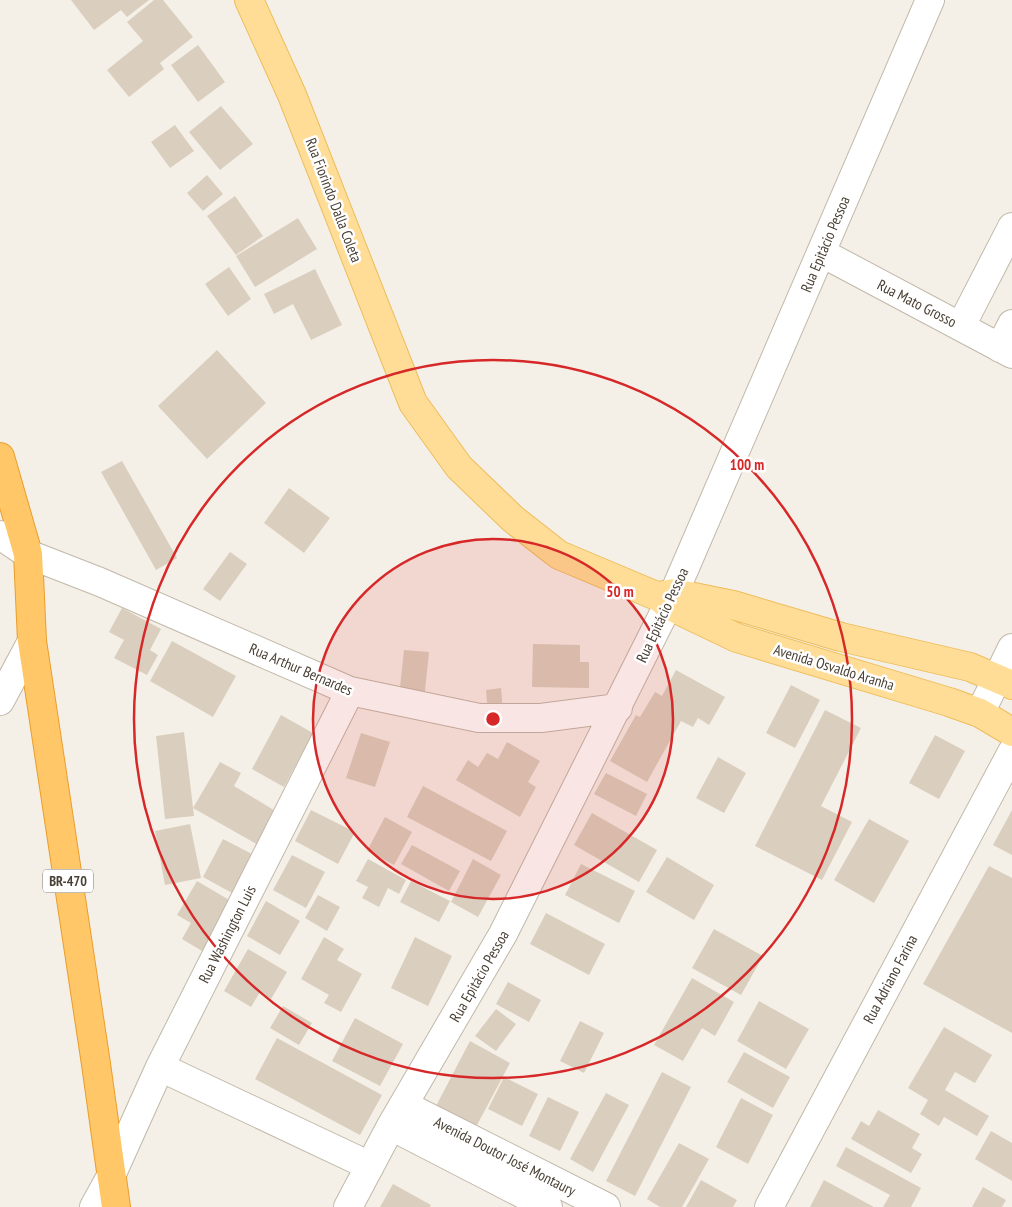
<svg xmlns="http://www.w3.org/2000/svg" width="1012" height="1207" viewBox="0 0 1012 1207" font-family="'PT Sans Narrow',sans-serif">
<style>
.building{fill:#dacebe}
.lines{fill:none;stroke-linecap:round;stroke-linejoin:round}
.minor-casing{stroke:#c1b8a9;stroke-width:30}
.major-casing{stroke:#edbd5c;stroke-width:30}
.highway-casing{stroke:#ea9d2c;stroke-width:30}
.minor{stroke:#fff;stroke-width:28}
.major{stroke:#ffdd96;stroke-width:28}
.highway{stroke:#ffc768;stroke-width:28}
.ring{fill:none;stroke:#d62828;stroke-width:2.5}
.labels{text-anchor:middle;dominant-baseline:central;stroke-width:5;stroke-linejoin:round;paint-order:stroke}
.shield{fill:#fff;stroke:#807972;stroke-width:1}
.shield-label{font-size:14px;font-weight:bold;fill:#494035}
.street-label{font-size:15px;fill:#494035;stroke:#fff}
.centre{fill:#d62828;stroke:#fff;stroke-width:2.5}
.ring-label{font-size:15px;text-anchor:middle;font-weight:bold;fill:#d62828;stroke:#fff;stroke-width:5;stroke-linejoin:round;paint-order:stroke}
</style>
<rect width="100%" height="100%" fill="#f5f0e7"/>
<path class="building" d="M71,0H149L127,17L121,10L94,30Z
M154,0H163L193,37L160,63L164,69L129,97L107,70L143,41L127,22Z
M198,45L225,82L198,102L171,65Z
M221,106L253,144L220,170L189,132Z
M175,125L194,151L170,168L151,142Z
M207,175L223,194L203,211L187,193Z
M235,196L263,236L236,255L207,216Z
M298,218L317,249L255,287L236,256Z
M229,267L251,299L228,316L205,284Z
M315,269L342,325L311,340L293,304L274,314L264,294Z
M217,350L266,403L207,459L158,406Z
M122,461L177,558L156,570L101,472Z
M289,488L330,518L304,553L264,523Z
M230,552L247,564L220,601L203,589Z
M122,608L161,629L150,650L158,655L147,675L114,658L124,640L109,632Z
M172,641L236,676L213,717L150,681Z
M533,644L580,645V662H589V688L532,687Z
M404,650L429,652L424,700L399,697Z
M676,670L725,697L709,725L698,718L693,727L681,721L647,782L610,761L636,715L640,717L655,692L662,696Z
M791,685L820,700L795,748L766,733Z
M501,688L503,712L488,713L486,690Z
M825,710L861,728L821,806L852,822L822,880L755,846Z
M281,715L313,733L284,787L252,769Z
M184,732L194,816L165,819L156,736Z
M361,733L390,742L375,787L346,778Z
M935,735L965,751L939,799L909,783Z
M507,742L540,761L528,782L536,787L520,817L456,780L468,760L478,767L487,753L498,759Z
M718,757L746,773L724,813L696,798Z
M220,762L241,773L234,786L277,812L258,845L193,808Z
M606,773L647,794L636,816L594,794Z
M423,786L507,831L491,861L407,817Z
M311,810L355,832L338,864L295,841Z
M1012,810V855L993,845Z
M592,813L657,850L639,882L574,845Z
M385,817L412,832L394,865L367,851Z
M869,819L909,841L874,903L834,880Z
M190,824L201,878L165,885L155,831Z
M223,839L252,854L232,893L203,877Z
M412,845L460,871L449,891L401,864Z
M292,855L325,872L306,908L273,890Z
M667,857L714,885L694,920L646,892Z
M368,859L406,880L399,894L388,888L379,907L362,898L368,887L356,881Z
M473,859L501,875L478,917L451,902Z
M581,864L635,891L619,923L565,895Z
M989,866L1012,878V1033L923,984Z
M197,881L231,901L202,951L182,939L191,923L177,915Z
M411,881L450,901L439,922L400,902Z
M318,895L340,907L327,931L305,918Z
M266,901L300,921L280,955L247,936Z
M546,913L605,944L589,975L530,944Z
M714,929L763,956L741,995L692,968Z
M324,937L344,949L337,960L362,974L341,1012L324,1003L329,995L301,979Z
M415,937L452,956L428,1006L391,988Z
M248,949L287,972L271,999L260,992L251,1007L224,991Z
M692,978L734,1002L715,1036L702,1028L683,1061L654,1045Z
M508,982L541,1000L529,1022L496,1004Z
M759,1001L809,1029L786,1069L737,1041Z
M283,1006L312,1023L299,1045L270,1028Z
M496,1009L516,1024L496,1051L475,1036Z
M355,1018L403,1044L380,1086L332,1061Z
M580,1021L604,1033L584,1073L560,1061Z
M944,1027L992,1055L975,1083L955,1072L945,1090L989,1116L977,1136L944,1117L939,1126L920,1114L928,1100L908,1088Z
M277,1038L382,1095L360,1135L255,1079Z
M470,1041L510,1063L476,1127L436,1106Z
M744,1052L790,1077L773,1108L727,1082Z
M662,1072L691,1087L635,1196L606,1181Z
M504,1077L538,1094L522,1126L488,1109Z
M606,1093L629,1105L593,1172L570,1159Z
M548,1097L579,1112L560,1151L529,1136Z
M741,1098L773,1115L748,1164L716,1147Z
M878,1110L920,1134L912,1148L922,1154L911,1173L851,1139L861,1121L869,1126Z
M991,1131L1012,1143V1181L975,1159Z
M679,1143L709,1159L682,1207H660L647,1199Z
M846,1147L921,1188L911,1207H883L890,1195L836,1166Z
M701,1180L737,1200L733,1207H686Z
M824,1180L874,1207H810Z
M393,1184L431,1205L430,1207H380Z
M983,1187L1006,1200L1002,1207H972Z"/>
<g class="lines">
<g class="minor-casing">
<path id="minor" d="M822,253L1012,354
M961,326L1012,227
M1000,348L1012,324
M0,535L28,554L100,582L350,691L479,718H541L618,708
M0,701L32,641
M980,713L1012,648
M160,1067L370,1166
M404,1105L606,1207
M391,1126L548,1207
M94,1207L110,1178L160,1067L350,691
M348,1207L391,1126L503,934L674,593L930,0
M769,1207L1012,752"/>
</g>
<g class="major-casing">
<path id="major" d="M249,0L292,95L413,403L459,467L513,519L559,555L659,597L668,605L737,638L949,702L980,713L1012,732
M660,596L674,593L733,605L841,637L970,667L1012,685"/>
</g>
<g class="highway-casing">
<path id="highway" d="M0,457L28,554L32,641L96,1064L116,1207"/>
</g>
<use href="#minor" class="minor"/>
<use href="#major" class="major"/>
<use href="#highway" class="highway"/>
</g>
<circle cx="493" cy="719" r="180" fill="#d62828" fill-opacity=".12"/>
<g class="ring">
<circle cx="493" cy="719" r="180"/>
<circle cx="493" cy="719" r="359"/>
</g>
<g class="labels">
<rect class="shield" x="43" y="869.5" width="50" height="23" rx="4"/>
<g class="shield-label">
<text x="68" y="881">BR-470</text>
</g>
<g class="street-label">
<text transform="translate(334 200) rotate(69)">Rua Fiorindo Dalla Coleta</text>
<text transform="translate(825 244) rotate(-67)">Rua Epitácio Pessoa</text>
<text transform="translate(917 303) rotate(27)">Rua Mato Grosso</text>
<text transform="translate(662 615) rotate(-65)">Rua Epitácio Pessoa</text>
<text transform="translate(834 667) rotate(17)">Avenida Osvaldo Aranha</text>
<text transform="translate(301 669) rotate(23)">Rua Arthur Bernardes</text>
<text transform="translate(227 934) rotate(-63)">Rua Washington Luis</text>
<text transform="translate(479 976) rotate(-60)">Rua Epitácio Pessoa</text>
<text transform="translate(890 979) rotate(-62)">Rua Adriano Farina</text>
<text transform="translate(505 1156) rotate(27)">Avenida Doutor José Montaury</text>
</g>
</g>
<circle cx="493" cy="719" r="8" class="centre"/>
<g class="ring-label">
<text x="747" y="470">100 m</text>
<text x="620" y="597">50 m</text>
</g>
</svg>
